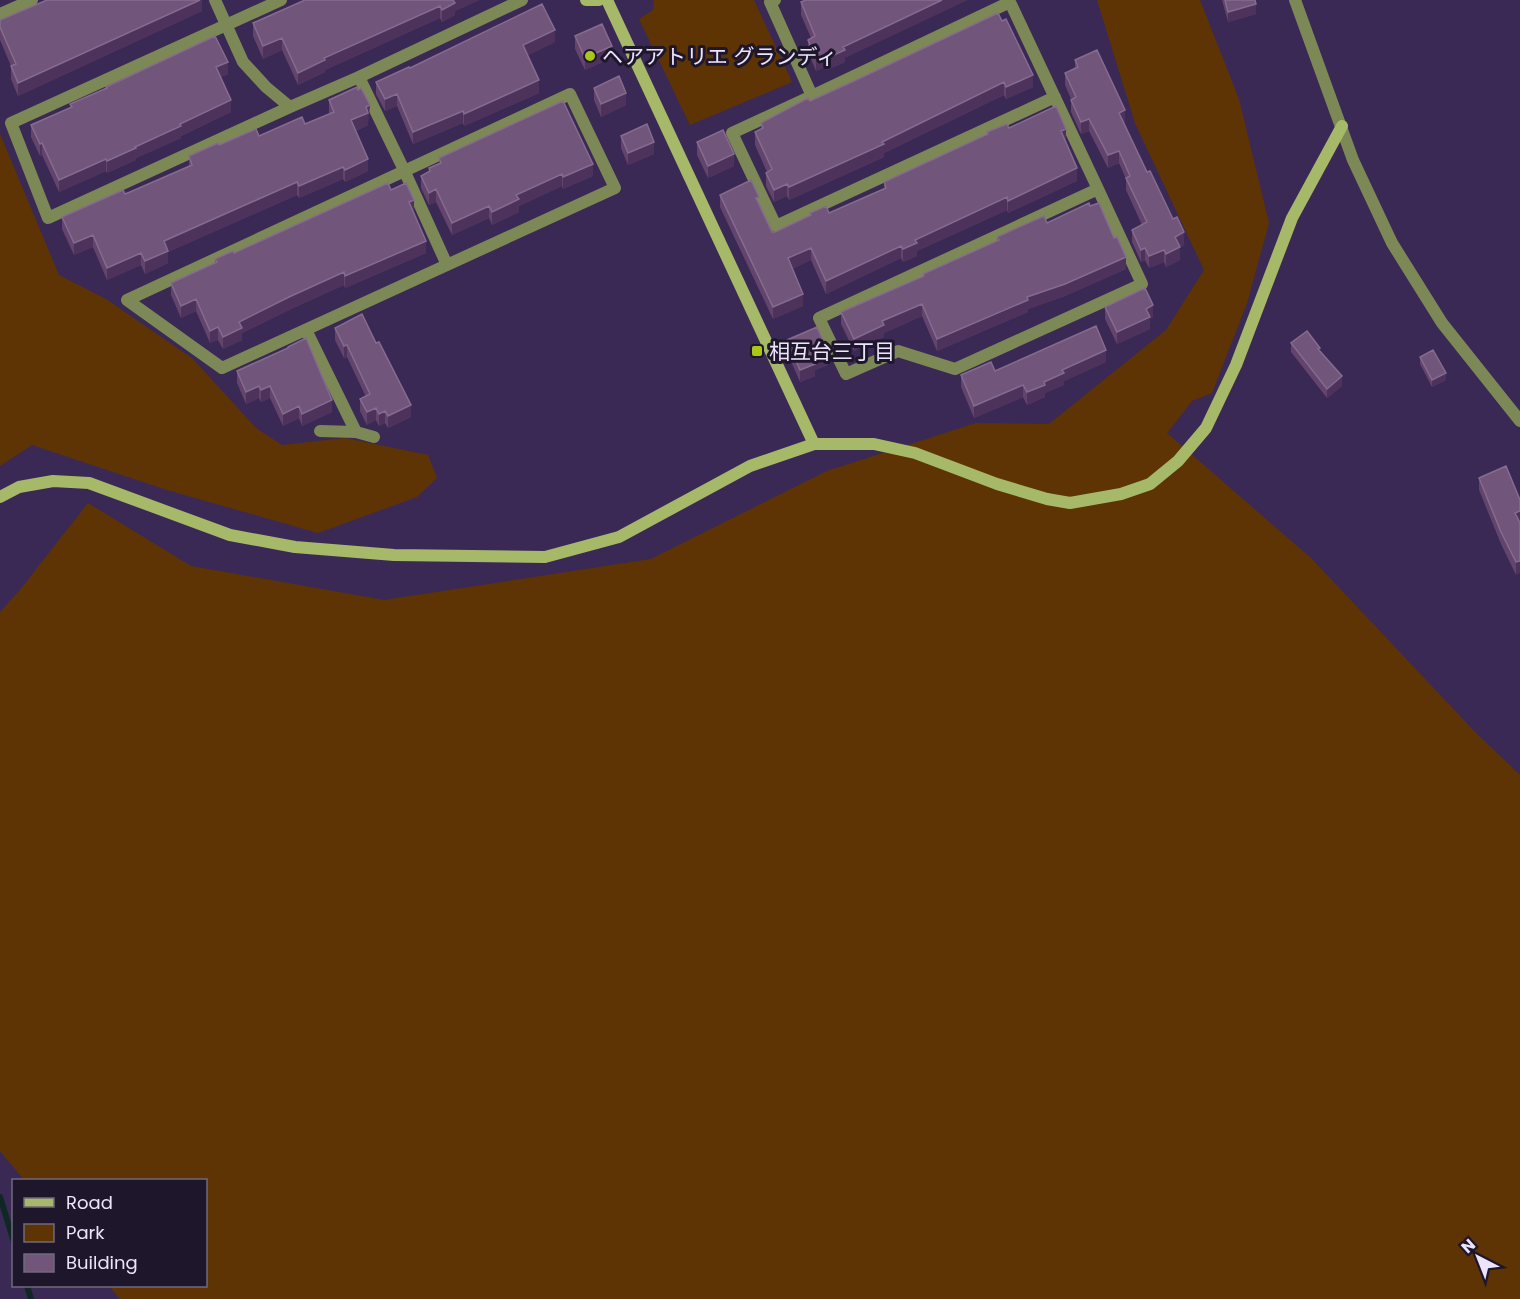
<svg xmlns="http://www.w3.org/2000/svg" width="1520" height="1299" viewBox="0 0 1520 1299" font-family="Poppins,'Noto Sans JP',sans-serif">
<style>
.green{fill:#5f3405}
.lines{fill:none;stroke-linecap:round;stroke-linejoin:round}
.stream{stroke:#102824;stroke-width:6}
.street{stroke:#7c8957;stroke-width:12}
.secondary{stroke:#a6b968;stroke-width:12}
.wall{fill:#63446c}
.shaded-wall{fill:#4d325c}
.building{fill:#72557b;stroke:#856c8f;stroke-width:1.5}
.poi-dot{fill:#aac719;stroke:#1e172b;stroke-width:2}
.labels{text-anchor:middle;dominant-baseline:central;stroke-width:6;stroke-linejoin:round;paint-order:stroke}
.poi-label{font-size:21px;fill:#ebe4fb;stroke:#1e172b;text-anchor:start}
</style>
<rect width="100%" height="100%" fill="#3a2955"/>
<path class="green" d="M654,0H754L792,82L690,125L639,19L653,10Z
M1097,0H1200L1239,99L1269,223L1247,303L1212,393L1192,401L1167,433L1312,559L1475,732L1520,775V1299H120L109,1286H206V1180H24L0,1151V612L19,591L88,503L191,566L384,600L651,559L827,471L976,423L1049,424L1166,330L1204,270L1135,123Z
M0,134L59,275L106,299L193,359L256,428L282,445L345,438L428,455L437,478L417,497L318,533L167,490L32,445L0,466Z"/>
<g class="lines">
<path class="stream" d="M0,1197L14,1242
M27,1286L31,1299"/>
<path class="street" d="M215,0L243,62L266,87L290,107L359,77L522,0
M281,0L11,123L48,218L290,107
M775,0L770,2L812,96L732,133L776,226L1055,97
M1009,0L1098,189
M1295,0L1353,160L1392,243L1442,323L1520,421
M0,14L32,0
M359,77L404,170L447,265
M570,94L615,188L222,368L127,300Z
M812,96L1010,2
M1098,189L1142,284L955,369L898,351L846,374L819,318Z
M306,330L356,432
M320,431L356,432L374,437"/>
<path class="secondary" d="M586,0H599
M607,0L814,444
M0,497L19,487L53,481L89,483L230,535L295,547L394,555L545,557L619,537L750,466L814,444H874L915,453L997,484L1047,499L1070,503L1121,494L1150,484L1178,461L1206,428L1236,365L1292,218L1342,126"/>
</g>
<path class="wall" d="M202,0V11L18,96L11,79V66L0,40V20Z
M305,0H479L455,11V15L442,22L440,18L325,70V72L298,85L282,50L263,59L253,36V23Z
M1222,0H1255L1256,14L1228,22Z
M801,2L845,58V62L827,70L825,67L816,71L808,52V40L811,38L801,15Z
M998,13L1033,87L1006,99L1004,95L884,153V157L789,200L787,196L774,202L766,186V173L767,172L755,145V132L761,129V123L854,81Z
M575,36L612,58L585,70L575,49Z
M555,42L528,55L539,93L464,126L463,123L413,144L397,106L385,111L376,94V82L410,68Z
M1075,60L1125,123H1123L1184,245L1180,247V260L1166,267L1164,262L1149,268L1145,260L1141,262L1132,242V230L1142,225L1126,190V179L1119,163L1108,168L1089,131L1081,134L1071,112V99L1065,85V73L1075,68Z
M228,74L221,77L231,112L181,136V138L136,158V160L107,173L106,171L59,192L42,155L40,156L31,137V125L70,108V104L106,89V87Z
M594,88L626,105L601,117L594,100Z
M329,100L370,118H368V125L356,131L368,171L345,182L343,179L299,198L297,195L168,252V263L145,274L141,265L107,280L93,247L74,255L62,229V217L125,194L130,192L189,167V156L219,145L259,136L305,124L329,114Z
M1009,128L1066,141L1065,142L1077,181L1008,213L1007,210L917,251V256L903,262L901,258L826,294L811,260L792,269L803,306L773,319L720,207V195L759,203L772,232H775L810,216V213H829L884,189V182L987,135V132Z
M621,136L654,154L628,165L621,148Z
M697,142L734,166L708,178L697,155Z
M439,158L593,176L563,189L562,186L519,206V212L492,225L489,218L452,235L436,202L429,205L421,188V176L429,172V168L439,163Z
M391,190L414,212L426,253L345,288L344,285L289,310L242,333V340L223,349L218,340L210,343L196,311L181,318L171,295V283L215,263V259L234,253Z
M1047,223L1126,269L1065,296L1028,309V312L937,351L922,316L884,333V337L854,351L841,324V312L923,277V274L997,241V237Z
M1105,307L1153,317L1150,319V329L1117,344L1105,319Z
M335,328L411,417L388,428L385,423L379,426L376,420L367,425L360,411V399L366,397L347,357L344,358L335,340Z
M787,340L828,365L815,370V376L800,382L787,352Z
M1291,343L1320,351L1342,386L1327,398L1291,352Z
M288,347L332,412L302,426L299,418L283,426L270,398L261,402L259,398L246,404L237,383V371L288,349Z
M1420,357L1446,380L1432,387L1420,364Z
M1106,362L1064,381V385L1045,393V397L1027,405L1023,397L974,418L961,387V375L995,371Z
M1479,478L1520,500L1516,575L1501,544L1479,490Z"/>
<path class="shaded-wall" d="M200,0H202V11L18,96V83Z
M453,0H479L455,11V15L442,22V10Z
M942,0H968L845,58V62L827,70V58L843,47Z
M1256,4V14L1228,22V12Z
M440,6V18L325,70V72L298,85V73L324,58Z
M555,30V42L523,58V45Z
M282,38V50L263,59V46Z
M612,46V58L585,70V58Z
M825,54V67L816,71V58Z
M228,62V74L216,79V67Z
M1033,75V87L1006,99V87Z
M539,80V93L464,126V114Z
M1004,82V95L884,153V157L789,200V187Z
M626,93V105L601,117V104Z
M397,94V106L385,111V99Z
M231,100V112L181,136V138L136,158V160L107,173V161L180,124Z
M370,105L368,125L351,133V120L366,107Z
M1125,110V123L1119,125V113Z
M463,111V123L413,144V132Z
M1089,119V131L1081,134V122Z
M1066,129V141L1061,144V131Z
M654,142V154L628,165V153Z
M42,143V155L40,156V144Z
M1119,151V163L1108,168V155Z
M734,154V166L708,178V166Z
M106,159V171L59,192V180Z
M368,159V171L345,182V170Z
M593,164V176L563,189V177Z
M343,167V179L299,198V186Z
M1077,168V181L1008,213V201Z
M562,174V186L519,206V212L492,225V212L516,195Z
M297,182V195L168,252V263L145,274V261L164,241Z
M787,184V196L774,202V190Z
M436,189V202L429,205V193Z
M1007,197V210L917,251V256L903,262V249L915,240Z
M414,200V212L409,202Z
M489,206V218L452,235V223Z
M1184,232V245L1175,249V237Z
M93,235V247L74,255V243Z
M426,241V253L345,288V276Z
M901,246V258L826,294V281Z
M1180,247V260L1166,267V254Z
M811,248V260L788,271V258Z
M1145,248V260L1141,262V250Z
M1164,250V262L1149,268V256Z
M141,253V265L107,280V268Z
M1126,257V269L1065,296L1028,309V312L937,351V339L1027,297Z
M344,272V285L289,310L242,333V340L223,349V337L239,322L289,297Z
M803,294V306L773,319V307Z
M196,299V311L181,318V306Z
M922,304V316L884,333V337L854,351V339L882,321Z
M1153,305V317L1150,319V329L1117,344V332L1146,309Z
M218,327V340L210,343V331Z
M347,345V357L344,358V346Z
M1106,350V362L1064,381V385L1045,393V397L1027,405V392L1062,370Z
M828,352V365L815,370V376L800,382V370L813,359Z
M1446,373V380L1432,387V380Z
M1342,376V386L1327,398V389Z
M1023,385V397L974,418V406Z
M259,386V398L246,404V392Z
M270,386V398L261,402V390Z
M332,400V412L302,426V414Z
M411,405V417L388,428V416Z
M299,406V418L283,426V414Z
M376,408V420L367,425V412Z
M385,411V423L379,426V414Z
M1520,511V523L1515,513Z
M1520,561V573L1516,575V562Z"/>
<path class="building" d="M47,0H200L18,83L11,66L16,64L0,27V20Z
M305,0H453L455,3L442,10L440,6L324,58L325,60L298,73L282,38L263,46L253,23Z
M806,0H942L843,47L845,50L827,58L825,54L816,58L808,40L815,36L801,2Z
M1225,0H1255L1256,4L1228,12Z
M542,4L555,30L523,45L539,80L464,114L463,111L413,132L397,94L385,99L376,82L409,67L410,68Z
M998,13L1002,21L1006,19L1033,75L1006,87L1004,82L882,142L884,144L789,187L787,184L774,190L766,173L772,169L755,132L763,128L761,123L808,98L810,101L854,81Z
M602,24L612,46L585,58L575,36Z
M215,36L228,62L216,67L231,100L180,124L181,126L135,147L136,148L107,161L106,159L59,180L42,143L40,144L31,125L72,107L70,104L107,88L106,87Z
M1097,50L1125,110L1119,113L1147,172L1150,171L1173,219L1177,217L1184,232L1175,237L1180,247L1166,254L1164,250L1149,256L1145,248L1141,250L1132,230L1147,222L1126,178L1130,176L1119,151L1108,155L1089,119L1081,122L1071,100L1076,97L1065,73L1078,67L1075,60Z
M619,76L626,93L601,104L594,88Z
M357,87L358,90L361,88L370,105L366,107L368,113L351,120L368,159L345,170L343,167L299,186L297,182L164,241L168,251L145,261L141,253L107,268L93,235L74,243L62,217L123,190L125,194L130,192L192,165L189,156L218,143L219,145L256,129L259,136L302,117L305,124L334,112L329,100Z
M563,101L593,164L563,177L562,174L516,195L519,199L492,212L489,206L452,223L436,189L429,193L421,176L430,171L429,168L441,163L439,158Z
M1056,106L1066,129L1061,131L1077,168L1008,201L1007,197L915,240L917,243L903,249L901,246L826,281L811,248L788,258L803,294L773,307L720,195L751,180L759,197L756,198L772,232H775L811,215L810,213L826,206L829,213L886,188L884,182L988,134L987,132L1007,124L1009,128Z
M647,124L654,142L628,153L621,136Z
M723,130L734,154L708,166L697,142Z
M388,183L391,190L406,183L414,200L409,202L426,241L345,276L344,272L289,297L239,322L242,328L223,337L218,327L210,331L196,299L181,306L171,283L217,262L215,259L233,251L234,253Z
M1089,203L1090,206L1099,203L1114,238L1117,237L1126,257L1065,284L1027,297L1028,300L937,339L922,304L882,321L884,325L854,339L841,312L924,276L923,274L999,240L997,237L1012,230L1044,216L1047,223Z
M1145,288L1153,305L1146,309L1150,317L1117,332L1105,307Z
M362,314L376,343L379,342L411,405L388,416L385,411L379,414L376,408L367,412L360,399L370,394L347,345L344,346L335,328Z
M1096,326L1106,350L1062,370L1064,373L1044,382L1045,385L1027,392L1023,385L974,406L961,375L991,362L995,371Z
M817,327L828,352L813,359L815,364L800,370L787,340Z
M1307,331L1320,348L1318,349L1342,376L1327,389L1291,343Z
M306,338L332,400L302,414L299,406L283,414L270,386L261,390L259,386L246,392L237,371L288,348V347Z
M1433,350L1446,373L1432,380L1420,357Z
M1506,466L1520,500V511L1515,513L1520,523V561L1516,562L1501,532L1479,478Z"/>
<g class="poi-dot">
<circle cx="590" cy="56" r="6"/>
<rect x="751" y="345" width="12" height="12" rx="3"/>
</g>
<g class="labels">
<g class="poi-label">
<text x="602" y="56">ヘアアトリエ グランディ</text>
<text x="769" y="351">相互台三丁目</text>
</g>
</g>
<rect x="12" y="1179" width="195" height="108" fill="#1e172b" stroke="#70697e" stroke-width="1.5"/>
<rect x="24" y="1198" width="30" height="9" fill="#a6b968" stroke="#70697e" stroke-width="1.5"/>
<text x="66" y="1209" font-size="18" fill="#ebe4fb">Road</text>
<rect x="24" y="1224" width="30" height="18" fill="#5f3405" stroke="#70697e" stroke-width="1.5"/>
<text x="66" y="1239" font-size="18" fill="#ebe4fb">Park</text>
<rect x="24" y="1254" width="30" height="18" fill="#72557b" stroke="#70697e" stroke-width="1.5"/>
<text x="66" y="1269" font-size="18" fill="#ebe4fb">Building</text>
<g transform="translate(1478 1257) rotate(318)" stroke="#1e172b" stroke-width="4.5" paint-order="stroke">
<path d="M0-4.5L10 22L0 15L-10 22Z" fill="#ebe4fb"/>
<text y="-9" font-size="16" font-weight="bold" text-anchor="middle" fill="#ebe4fb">N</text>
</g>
</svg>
